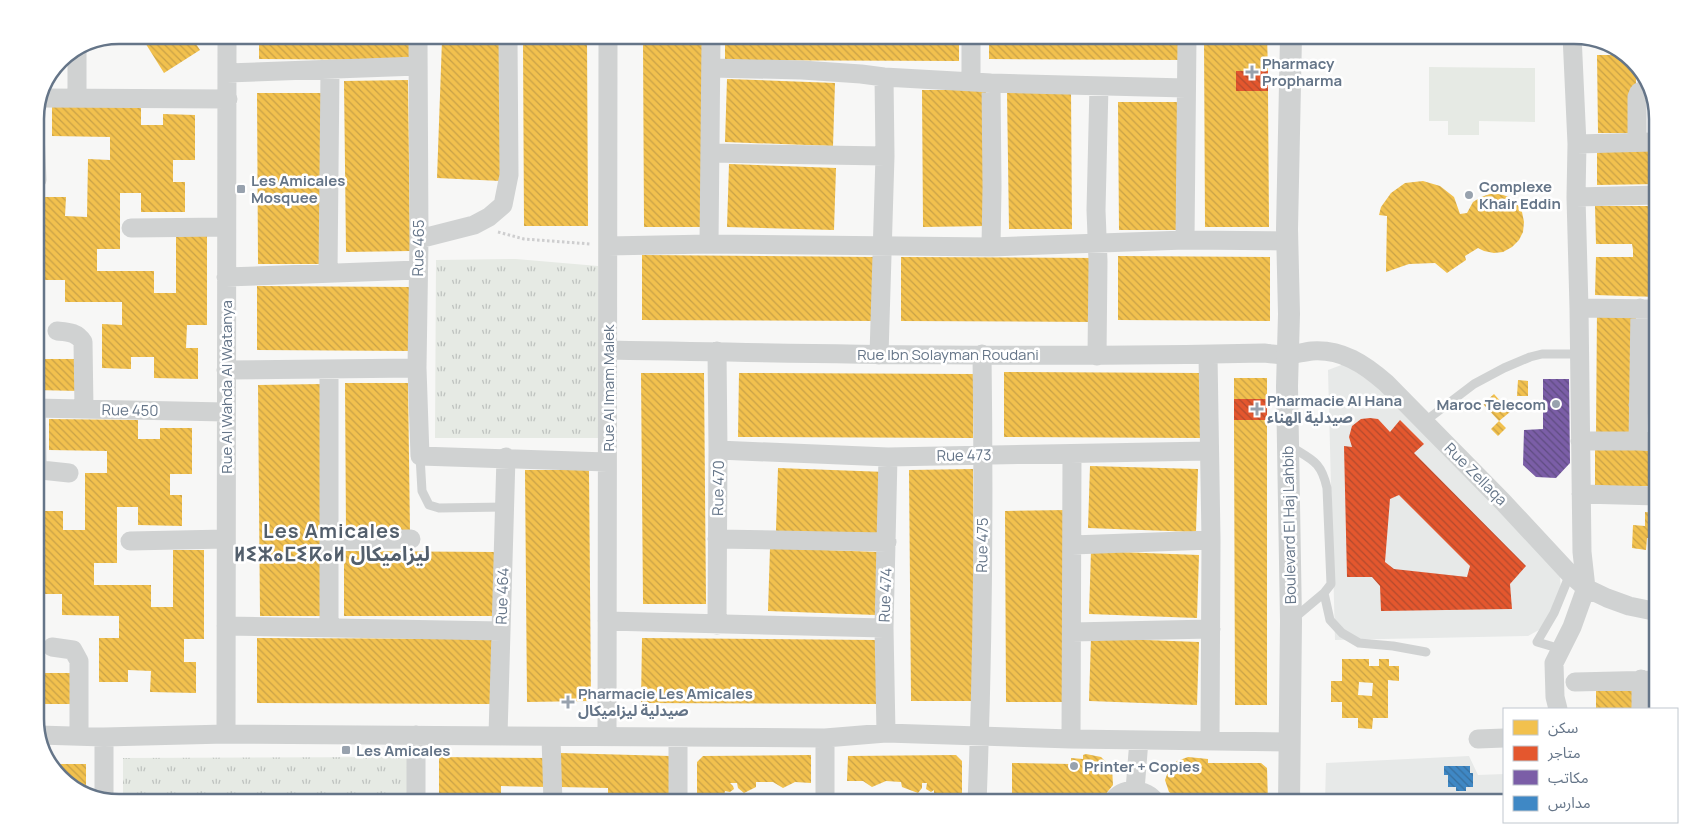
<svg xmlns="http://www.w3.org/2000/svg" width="1693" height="838" viewBox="0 0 1693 838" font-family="Manrope,'Noto Sans Arabic','Noto Sans Tifinagh',sans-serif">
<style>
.built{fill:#e7e9e8}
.grass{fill:url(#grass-tufts)}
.pitch{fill:#e6eae4}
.homes{fill:url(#homes-back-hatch);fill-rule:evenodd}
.shops{fill:url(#shops-back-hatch);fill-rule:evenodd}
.offices{fill:url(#offices-back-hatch)}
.schools{fill:url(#schools-back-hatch)}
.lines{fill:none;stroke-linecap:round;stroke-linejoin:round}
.path{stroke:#cececf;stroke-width:3;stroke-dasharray:2.5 2.5;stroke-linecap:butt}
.service{stroke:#d0d2d2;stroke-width:9}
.minor{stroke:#d0d2d2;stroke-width:19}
.tertiary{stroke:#d0d2d2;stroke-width:22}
.poi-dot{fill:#98a2ae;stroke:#fff;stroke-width:2}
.labels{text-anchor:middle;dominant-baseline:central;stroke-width:5;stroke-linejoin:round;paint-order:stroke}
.poi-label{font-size:15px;font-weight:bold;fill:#657588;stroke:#fff;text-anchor:start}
.street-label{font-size:15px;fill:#657588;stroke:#fff}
.district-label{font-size:20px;font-weight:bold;letter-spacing:1px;fill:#535f6c;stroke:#fff}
.rim{fill:none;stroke:#657588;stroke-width:2.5}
</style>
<defs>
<pattern id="grass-tufts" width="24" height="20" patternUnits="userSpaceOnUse" patternTransform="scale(1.25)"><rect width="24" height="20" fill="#e6eae4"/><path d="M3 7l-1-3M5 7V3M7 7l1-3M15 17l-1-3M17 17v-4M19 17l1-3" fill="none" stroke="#bec2bf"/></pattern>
<pattern id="homes-back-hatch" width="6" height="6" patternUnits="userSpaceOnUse" patternTransform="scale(1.25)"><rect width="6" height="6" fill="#f2c14e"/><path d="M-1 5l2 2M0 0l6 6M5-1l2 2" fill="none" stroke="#c8a147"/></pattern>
<pattern id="shops-back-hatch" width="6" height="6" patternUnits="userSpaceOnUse" patternTransform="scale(1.25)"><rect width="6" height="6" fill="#e4572e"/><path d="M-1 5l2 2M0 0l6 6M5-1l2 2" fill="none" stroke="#b24a2d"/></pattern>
<pattern id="offices-back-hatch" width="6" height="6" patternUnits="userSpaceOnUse" patternTransform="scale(1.25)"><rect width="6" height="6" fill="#7b5ea7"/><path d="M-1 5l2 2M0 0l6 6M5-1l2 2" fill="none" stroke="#5f4c81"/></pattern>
<pattern id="schools-back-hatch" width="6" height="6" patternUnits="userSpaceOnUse" patternTransform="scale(1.25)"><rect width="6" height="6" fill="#3f88c5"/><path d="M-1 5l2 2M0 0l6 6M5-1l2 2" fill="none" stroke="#376f9e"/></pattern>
</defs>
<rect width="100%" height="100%" fill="#f7f7f6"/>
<path class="built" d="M1344,364L1385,392L1560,574L1561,596L1546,626L1528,636L1335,640L1328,370Z
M1469,756L1478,775L1504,774V803H1325L1326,763Z"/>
<path class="grass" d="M516,259L598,266L599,438H435L436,260Z
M408,757V803H123V758Z"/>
<path class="pitch" d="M1429,67L1535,68V122L1479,121V135H1448V121H1429Z"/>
<path class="homes" d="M1267,36L1268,71H1236V91H1268L1269,227H1205L1204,37Z
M989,37H1185V60L989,59Z
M959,38V61L725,60V39Z
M523,39H587L588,226H524Z
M643,39H707L708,227H644Z
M411,40V60L259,59V41Z
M442,40H506L501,181L437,178Z
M144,41H194L200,50L164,73Z
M1597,55H1624L1636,65V133H1598Z
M727,79L835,83L833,146L725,142Z
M408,80L410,251L346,252L344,81Z
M922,90H986L987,226L923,227Z
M1007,92H1071L1072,229H1009Z
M257,93H321L322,264H258Z
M1649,94H1651L1658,114V133L1648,132Z
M1118,102H1181L1182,230H1119Z
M52,105L141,106V125H163V114L195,115V160H173V182H185V212H141V193H120V249H97V271H154V293H176V236H207V325H187L186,348H198V379L154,378V357H131V369L102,368V324L122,325V302H65V280H42V339H35V197H66L65,216L87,217L88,159L110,160V137L52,136Z
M1658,146V184L1597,185V147Z
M729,164L836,168L834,230L727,227Z
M1423,181L1440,186L1454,197L1460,214L1467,213L1473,202L1481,197L1490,194H1500L1509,197L1517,204L1522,212L1524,222L1523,232L1519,240L1512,247L1503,252L1494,253L1484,251L1478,248L1465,256L1466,260L1447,273L1435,263L1409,264L1386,272L1387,216L1379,215L1381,207L1391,193L1405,183Z
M1595,206H1658V297L1595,295L1596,257H1633V250L1632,244H1596Z
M642,255L876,257V321L642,320Z
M1118,256L1270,257V321L1118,320Z
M901,257L1096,258L1097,322L901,321Z
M257,286L409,287V351L257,350Z
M1597,308L1636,309L1635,439L1596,438Z
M1648,316H1658V353H1648Z
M35,359H79V391L35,390Z
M1650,362H1658V399H1650Z
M1004,372L1200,373V438L1004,437Z
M641,373H704L706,604H643Z
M739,373L973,374V438L738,437Z
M1234,378H1267V399H1234Z
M1518,380L1528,381V396H1517Z
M345,383H408L410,533H346Z
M322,384L323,616H260L258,385Z
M1494,394L1510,412L1499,421L1506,428L1498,436L1491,429L1499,421L1483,404Z
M49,419L138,420V439H160V428H192V474H170V495H182V526L138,525V507H117V563H94V585H151V607H173V550H204V639H184V662H196V693L150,692L151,671L128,670V682H99V638H119V616L62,615V594H40L39,653L35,652V511H63V530H85V473H107V451L49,450Z
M1234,420H1267V705H1235Z
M1595,448H1658V486H1595Z
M1090,466L1198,469L1196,532L1088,528Z
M778,468L886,472L884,535L776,531Z
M973,469L975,701H911L909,470Z
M525,470H589L591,701L527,702Z
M1068,510L1070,702H1006L1005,511Z
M1645,512L1658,513V539L1647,538L1646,550L1632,548L1633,525L1645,526Z
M770,548L878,552L876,615L768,611Z
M344,551L496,552V616H344Z
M1091,551L1199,555L1197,618L1089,614Z
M257,638L492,639V704L257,703Z
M642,638L876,640V704L641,703Z
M1091,638L1199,642L1197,705L1089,701Z
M1342,659H1369V666H1379V659H1389V666H1399V681L1388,680V718H1373L1372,729L1358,728V718H1342V702H1331V681H1342ZM1359,682L1373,683L1372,696L1358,695Z
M35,673H76V704H35Z
M1596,688L1638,690V709H1596Z
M1650,690H1658V709H1649Z
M561,753L670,756L669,803H616V800H608V788L561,787Z
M1086,754L1101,757L1112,768L1113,785L1105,795L1091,799L1072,797L1059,801L1057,803H1012V763L1071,764V758L1083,759V755Z
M811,755V783L795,782L783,788L773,782H756V787L744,793L738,788L737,783H730L733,786L734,789L730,792L725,791L724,795L731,796L735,800L733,803H697V762L703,756Z
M956,755L962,761V803H925L924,800L928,796L934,795V790L931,792L926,789L927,783H922V788L918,793L902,787L901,782L886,781L872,787L863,781H847L848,756Z
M439,757L548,758V787L501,786V801H495V803H439Z
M1188,757L1208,759V763H1261L1267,768L1268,803H1225L1220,797L1208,794V798L1176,797L1169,792L1165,780L1169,769L1177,761Z
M54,764H86V795L82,794L54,770Z"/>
<path class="shops" d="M1236,71H1268V91H1236Z
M1234,399H1267V420H1234Z
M1370,418L1378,419L1390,432L1400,420L1424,444L1414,453L1526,566L1510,584L1512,609L1381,611L1380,586L1372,577H1347L1344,446L1352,447L1349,437L1352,426L1361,419ZM1399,495L1470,566L1467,577L1394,569L1385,562L1390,499Z"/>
<path class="offices" d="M1543,379H1569L1570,463L1556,478L1536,477L1523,465L1524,430L1543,429Z"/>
<path class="schools" d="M1444,766H1470V773H1473V787H1466V791H1456V787H1448V775H1444Z
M1345,796H1370V803H1345Z"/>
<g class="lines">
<path class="path" d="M498,232L524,239L591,244"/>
<path class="service" d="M1424,422L1474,384L1504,368L1530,357L1542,354H1580
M1290,446C1312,460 1321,461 1327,488L1331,584L1324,593L1293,619
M420,456L422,491L429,505L439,508L505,507
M1324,593L1330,620L1342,633L1359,643L1393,646L1426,652
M1561,649L1537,642L1554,613L1570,574"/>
<path class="minor" d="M971,38V81
M418,40L419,239L417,368L420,456L607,462
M711,68L802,70L861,74L884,77L991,83L1186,88
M227,73L418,66
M42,98L228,99
M77,98V48
M35,132L37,180
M1637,142V97L1639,92L1649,88
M1577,144L1653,142
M711,153L885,156
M1576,197L1658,195
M131,228L226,227
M419,239L474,225L489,217L503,205L509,175L508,39
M1185,240L1187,37
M709,244L711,39
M608,246L709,244L991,247L1185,240L1287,241
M991,247L992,187L991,83
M328,272L330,69
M226,277L418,270
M1579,308L1658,309
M1640,308L1638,441L1658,442
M57,331C68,332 77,332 83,342L84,409
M608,350C827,354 1046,358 1264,353C1272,354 1280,355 1288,355C1296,354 1304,352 1312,351C1342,349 1364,364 1386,383L1503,502L1570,574L1579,582L1586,588L1607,598L1629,606L1658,612
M717,351L718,450L717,625
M879,355L885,156L884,77
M1208,355L1211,540L1210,741
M1097,356L1098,261L1096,210L1099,86
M1639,358H1658
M329,369V627
M226,370L417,368
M1638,405H1658
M35,408L225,412
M36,408L37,462L39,468L41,470L69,473
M1580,441H1638
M718,450L888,457L1209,451
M1581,494L1658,496
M717,539L887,542
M330,540L411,539
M130,541L226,539
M1072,545L1211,540
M607,621L884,628
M226,626L501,631
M1072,632L1211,629
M52,647L73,650L79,661V736
M1575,682L1658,680
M1558,709L1555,697L1554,663L1572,627L1586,588L1582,552L1579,308L1576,197L1577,144L1572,35
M1641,709V679
M886,733L884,628L888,457
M226,734L227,41
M39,735L104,737L226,734L825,738L886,733L1071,739L1290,742
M498,735L506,457
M607,736L608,39
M104,737V800
M551,737L553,803
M1071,739L1072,454
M1478,739L1504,738
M1135,790L1139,740
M416,803V735
M678,803V737
M825,803V738
M977,803C983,654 984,504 982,354
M1111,803C1123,786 1145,787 1157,803"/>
<path class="tertiary" d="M1289,803L1291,621L1287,386L1289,314L1287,229L1291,36"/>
</g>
<g class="poi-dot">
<path d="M1249.5 64.5h5v5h5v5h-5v5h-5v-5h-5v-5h5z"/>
<rect x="236" y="184" width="10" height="10" rx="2.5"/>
<circle cx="1469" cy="195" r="5"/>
<circle cx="1556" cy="404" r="5"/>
<path d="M1254.5 401.5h5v5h5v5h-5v5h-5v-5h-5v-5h5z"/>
<path d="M565.5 694.5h5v5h5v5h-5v5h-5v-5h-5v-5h5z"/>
<rect x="341" y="745" width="10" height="10" rx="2.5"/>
<circle cx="1074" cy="766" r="5"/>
</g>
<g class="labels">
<g class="poi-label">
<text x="1262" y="63">Pharmacy<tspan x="1262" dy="17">Propharma</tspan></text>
<text x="251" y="180">Les Amicales<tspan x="251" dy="17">Mosquee</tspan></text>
<text x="1479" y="186">Complexe<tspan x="1479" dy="17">Khair Eddin</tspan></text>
<text x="1267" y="400">Pharmacie Al Hana<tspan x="1267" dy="17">صيدلية الهناء</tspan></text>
<text x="1546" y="404" text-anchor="end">Maroc Telecom</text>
<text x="578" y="693">Pharmacie Les Amicales<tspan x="578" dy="17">صيدلية ليزاميكال</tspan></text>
<text x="356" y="750">Les Amicales</text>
<text x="1084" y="766">Printer + Copies</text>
</g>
<g class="street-label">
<text transform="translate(418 248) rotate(-89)">Rue 465</text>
<text x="948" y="354">Rue Ibn Solayman Roudani</text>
<text transform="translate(226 387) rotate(-90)">Rue Al Wahda Al Watanya</text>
<text transform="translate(608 388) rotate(-90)">Rue Al Imam Malek</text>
<text transform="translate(130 410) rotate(1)">Rue 450</text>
<text transform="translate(964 455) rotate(-1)">Rue 473</text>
<text transform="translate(1476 474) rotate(45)">Rue Zellaqa</text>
<text transform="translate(718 488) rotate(-89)">Rue 470</text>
<text transform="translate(1289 525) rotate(-91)">Boulevard El Haj Lahbib</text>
<text transform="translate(982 545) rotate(-89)">Rue 475</text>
<text transform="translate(885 595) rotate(-88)">Rue 474</text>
<text transform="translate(502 596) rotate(-88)">Rue 464</text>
</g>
<g class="district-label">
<text x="332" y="530">Les Amicales<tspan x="332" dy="23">ⵍⵉⵣⴰⵎⵉⴽⴰⵍ ليزاميكال</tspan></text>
</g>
</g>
<path d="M0 0H1693V838H0ZM119 44H1574A75 75 0 0 1 1649 119V719A75 75 0 0 1 1574 794H119A75 75 0 0 1 44 719V119A75 75 0 0 1 119 44Z" fill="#fff" fill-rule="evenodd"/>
<path class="rim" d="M119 44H1574A75 75 0 0 1 1649 119V719A75 75 0 0 1 1574 794H119A75 75 0 0 1 44 719V119A75 75 0 0 1 119 44Z"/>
<rect x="1503" y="708" width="175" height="115" fill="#ffffff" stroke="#c1c8cf"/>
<rect x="1513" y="720" width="25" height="15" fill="#f2c14e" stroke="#c1c8cf"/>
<text x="1548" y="733" font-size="15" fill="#657588">سكن</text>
<rect x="1513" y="746" width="25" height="15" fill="#e4572e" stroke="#c1c8cf"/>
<text x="1548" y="758" font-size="15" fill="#657588">متاجر</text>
<rect x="1513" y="770" width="25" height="15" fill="#7b5ea7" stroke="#c1c8cf"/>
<text x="1548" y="783" font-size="15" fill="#657588">مكاتب</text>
<rect x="1513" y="796" width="25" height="15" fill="#3f88c5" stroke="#c1c8cf"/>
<text x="1548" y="808" font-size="15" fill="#657588">مدارس</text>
</svg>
